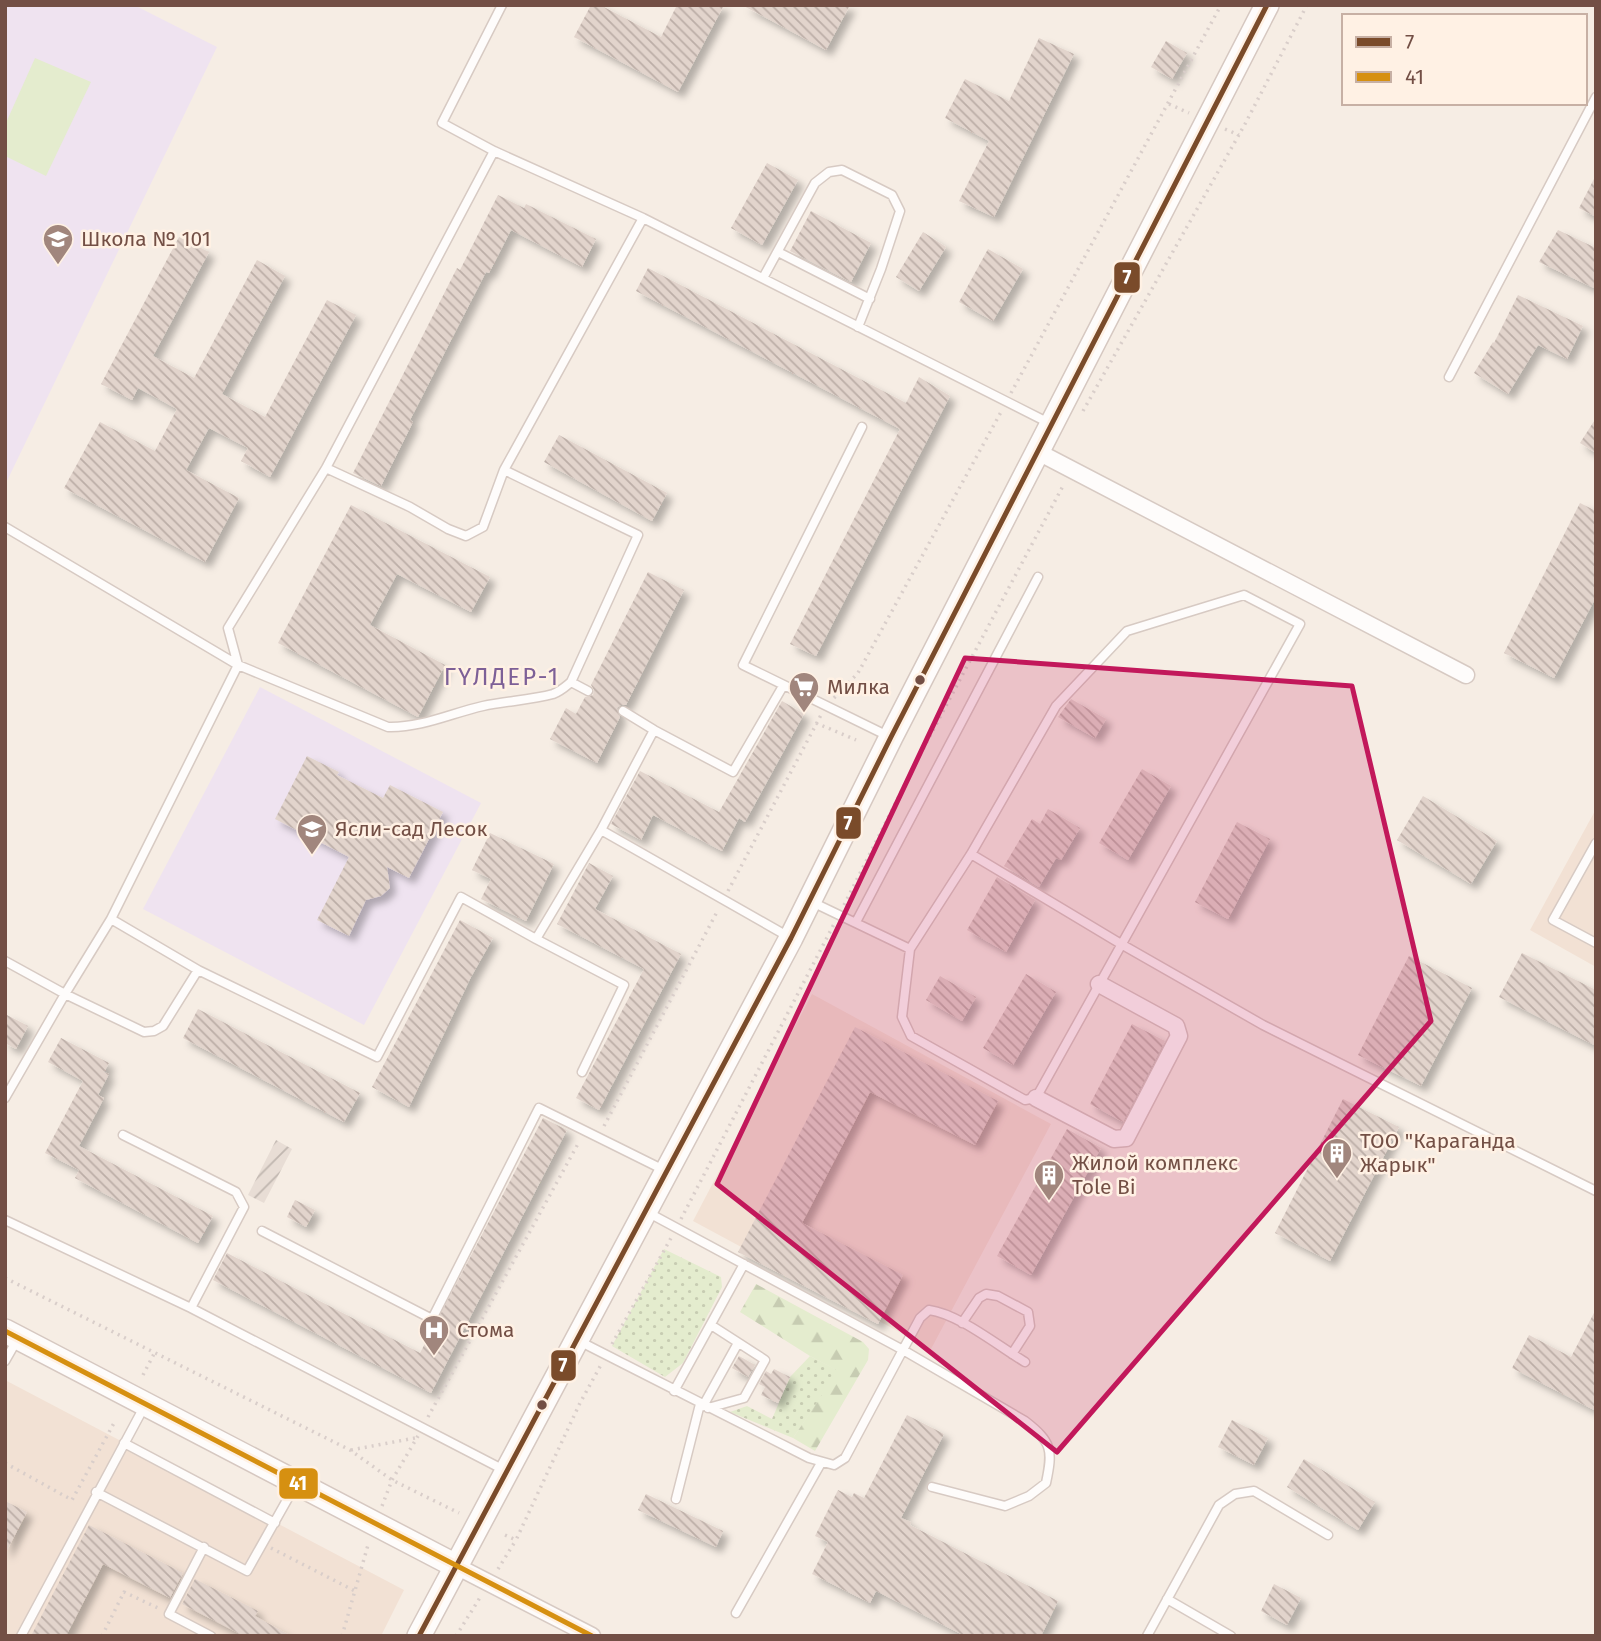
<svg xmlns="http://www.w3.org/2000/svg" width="1601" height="1641" viewBox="0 0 1601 1641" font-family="'Fira Sans',sans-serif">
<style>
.residential{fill:#f2e1d4}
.industrial{fill:url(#industrial-furrows)}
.education{fill:#efe3f0}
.grass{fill:url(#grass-dots)}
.forest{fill:url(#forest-firs)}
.pitch{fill:#e4ecce}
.building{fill:url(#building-back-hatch);filter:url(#shadow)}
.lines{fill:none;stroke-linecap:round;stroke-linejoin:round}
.lane-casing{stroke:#d7cac3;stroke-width:11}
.street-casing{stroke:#d7cac3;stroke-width:19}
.secondary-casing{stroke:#d6c8c1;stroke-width:26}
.path{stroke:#d9ceca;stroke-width:3.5;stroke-dasharray:2 5;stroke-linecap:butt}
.lane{stroke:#fefcfb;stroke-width:8}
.street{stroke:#fefcfb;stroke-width:16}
.secondary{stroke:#fefcfb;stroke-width:23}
.bus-1-casing{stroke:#fff1e4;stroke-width:10}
.bus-2-casing{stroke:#fff1e4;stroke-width:10}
.bus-1{stroke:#7a4b2a;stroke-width:5}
.bus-2{stroke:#d69011;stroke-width:5}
.marked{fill:#c2185b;fill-opacity:0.2;stroke:#c2185b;stroke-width:5;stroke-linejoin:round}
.bus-dot{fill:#734f45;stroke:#fff1e4;stroke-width:2.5}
.labels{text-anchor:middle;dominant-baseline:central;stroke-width:5;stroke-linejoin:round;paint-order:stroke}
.poi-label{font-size:21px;fill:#734f45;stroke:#fff1e4;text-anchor:start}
.quarter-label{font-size:24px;letter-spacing:2px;fill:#7d6097;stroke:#fff1e4}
.line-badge{stroke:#fff1e4;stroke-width:2.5}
.badge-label{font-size:19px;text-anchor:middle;font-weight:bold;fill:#fff}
</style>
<defs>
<pattern id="industrial-furrows" width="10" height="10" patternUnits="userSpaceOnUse" patternTransform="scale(1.75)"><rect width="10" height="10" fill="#e8ddd5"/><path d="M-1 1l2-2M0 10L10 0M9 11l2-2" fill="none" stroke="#c0b6af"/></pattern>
<pattern id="grass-dots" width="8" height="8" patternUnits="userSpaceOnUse" patternTransform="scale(1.75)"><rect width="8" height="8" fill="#e4ecce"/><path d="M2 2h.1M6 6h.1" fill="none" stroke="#c7ccb2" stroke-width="1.8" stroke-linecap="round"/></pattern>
<pattern id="forest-firs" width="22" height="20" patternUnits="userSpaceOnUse" patternTransform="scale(1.75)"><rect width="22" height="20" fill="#e4ecce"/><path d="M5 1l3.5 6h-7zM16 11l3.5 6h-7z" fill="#c7ccb2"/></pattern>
<pattern id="building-back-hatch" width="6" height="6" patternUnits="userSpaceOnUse" patternTransform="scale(1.75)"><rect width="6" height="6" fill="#e2d4cc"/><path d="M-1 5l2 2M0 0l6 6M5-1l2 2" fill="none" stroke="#bcaea7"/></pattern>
<filter id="shadow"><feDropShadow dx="6" dy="6" stdDeviation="3.5" flood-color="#0004"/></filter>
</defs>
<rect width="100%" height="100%" fill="#f6ede4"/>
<path class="residential" d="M1596,809V967L1530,930Z
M812,994L1051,1124L931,1349L693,1221Z
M5,1380L404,1590L381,1636H5Z"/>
<path class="industrial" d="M276,1140L292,1149L264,1203L248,1195Z"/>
<path class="education" d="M5,5H134L217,47L5,485Z
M260,687L481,803L364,1025L143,909Z"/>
<path class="grass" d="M664,1249L721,1277L722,1287L683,1363L665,1377L612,1346Z
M810,1356L839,1371L793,1438L730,1412L747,1406L772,1419L790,1377Z"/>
<path class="forest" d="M756,1284L863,1342L869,1349L868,1360L815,1451L793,1438L838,1371L810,1356L740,1312Z"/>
<path class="pitch" d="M35,58L91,82L46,176L5,156V125Z"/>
<path class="building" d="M591,5H600L661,37L677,5H724L678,92L574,37Z
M742,5H850L826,50Z
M1039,38L1074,54L994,217L959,201L989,141L945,118L965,79L1009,101Z
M1166,41L1187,53L1172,79L1151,67Z
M767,163L798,180L762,245L731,228Z
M1596,175V217L1579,208Z
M498,195L524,208L526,204L596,239L582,267L511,230L489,273L486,272L410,420L413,422L381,486L353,473L457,268L460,270Z
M811,211L871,243L851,282L790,251Z
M1558,230L1596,248V289L1539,262Z
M923,232L946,247L919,291L896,277Z
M179,237L209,252L153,356L194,378L257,260L285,276L222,394L265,417L327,300L356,315L270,477L241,461L248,448L209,428L186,470L239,498L205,562L64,488L100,422L155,451L177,409L138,388L132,400L101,384Z
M988,249L1023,269L993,321L959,302Z
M648,268L906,403L919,377L950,396L816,656L790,644L900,429L636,291Z
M1518,295L1583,326L1567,359L1538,345L1508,394L1474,373L1493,342L1494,343Z
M1596,418V453L1580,443Z
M559,435L667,493L652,521L544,462Z
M1580,503L1596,511V597L1554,678L1504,653Z
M351,505L490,577L471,612L397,574L370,625L445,665L418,717L278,643Z
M648,572L684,590L626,705H621L617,708L620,717L597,763L550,739L566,708L576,714L585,697L593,695L594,690L591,685Z
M1071,699L1106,719L1095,738L1058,717Z
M782,701L804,714L745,822L739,818L722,851L653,815L641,840L611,824L640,771L719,812Z
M307,756L339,772L337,775L383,798L390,785L443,812L409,878L387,867L390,888L381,896L366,900L349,936L317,920L349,857L275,819Z
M1142,769L1171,786L1128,860L1099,843Z
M1423,796L1497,841L1471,884L1397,840Z
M1048,809L1080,828L1061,860L1056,858L1039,887L1004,866L1032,819L1040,824Z
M1237,822L1270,839L1228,919L1195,902Z
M490,833L554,864L526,921L481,899L491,879L472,870Z
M589,863L613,876L595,909L681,954L599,1110L576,1098L644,969L557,924Z
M997,877L1035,900L1006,952L967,930Z
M460,920L493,938L471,977L409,1107L372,1087Z
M1522,953L1596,990V1046L1499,997Z
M1409,956L1472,988L1421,1086L1358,1055Z
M1026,974L1056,992L1013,1065L983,1048Z
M940,976L976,997L962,1021L926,1000Z
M198,1009L360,1093L344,1122L183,1038Z
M5,1014L28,1026L16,1049L5,1043Z
M1132,1024L1165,1041L1123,1122L1090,1104Z
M855,1027L998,1101L975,1145L870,1092L802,1223L903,1275L878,1324L738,1252Z
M61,1038L109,1063L104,1072L109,1074L98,1095L104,1098L79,1146L213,1216L198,1243L75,1178L79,1170L45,1153L83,1081L48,1062Z
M1343,1099L1399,1127L1330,1261L1275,1233Z
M543,1118L567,1130L431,1393L213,1280L227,1253L420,1353Z
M1067,1129L1101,1148L1031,1275L997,1256Z
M295,1200L315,1210L306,1227L287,1217Z
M1596,1309V1411L1512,1368L1529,1335L1571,1357Z
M739,1356L755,1365L748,1377L732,1368Z
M774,1369L790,1377L778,1403L761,1395L765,1387L759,1384L766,1371L771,1374Z
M907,1415L944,1434L901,1518L911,1522L910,1525L1058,1601L1041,1636H965L876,1591L870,1603L812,1574L828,1542L815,1536L838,1490L852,1497L854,1493L864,1498Z
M1232,1420L1268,1438L1254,1465L1218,1447Z
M1304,1459L1375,1502L1358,1530L1287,1487Z
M646,1494L723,1531L716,1547L638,1510Z
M5,1501L27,1512L5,1554Z
M89,1525L183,1573L170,1598L103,1564L66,1636H31Z
M195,1579L258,1611L255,1616L291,1636H244L182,1604Z
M1274,1584L1301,1598L1287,1625L1261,1611Z"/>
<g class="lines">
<g class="lane-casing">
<path id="lane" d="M494,151L643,218L1051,424
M778,252L870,299
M763,278L815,183L829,172L842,170L892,195L900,211L881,269L858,327
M1449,377L1596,97
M862,427L743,665L888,736
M326,468L410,507L448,529L466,536L483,527L504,470
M5,527L238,665L388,727C421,728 452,713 483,706C506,701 531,700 553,694C561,691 565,687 571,682
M1244,595L1300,624L1036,1098L1025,1100L911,1036L902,1017L910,949L971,854L1056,706L1127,631Z
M783,686L733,772L654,730L601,830L789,937
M588,691L571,682L638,535L504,470L643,218
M623,711L654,730
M1596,843L1553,920L1596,943
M971,854L1121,944L1263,1025L1596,1191
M812,902L910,949
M856,922L1038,577
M5,961L65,994L111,919
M198,970L377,1057L461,897L536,939
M582,1072L624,985L536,939L601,830
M5,1098L65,994L144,1032L154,1031L163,1026L198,970L111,919L238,665L228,628L326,468L494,151L442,123L502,5
M123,1135L236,1192L244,1207L191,1308
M647,1212L903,1350L1025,1421C1052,1442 1053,1450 1046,1483L1029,1496L1005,1506L932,1487
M5,1220L191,1308L506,1471
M262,1231L432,1319L539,1108L664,1170
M962,1323L979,1298L986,1294L998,1296L1028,1312L1030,1326L1012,1354
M579,1341L809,1458L834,1465L845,1458L920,1318L929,1310C959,1314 998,1346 1025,1362
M5,1361L17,1340
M674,1391L744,1264
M703,1406L738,1343
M708,1408L744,1398L765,1360L711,1325
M124,1443L275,1523
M96,1492L247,1571L296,1484
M676,1499L700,1404
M204,1547L169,1614L211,1636
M1167,1599L1231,1636
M736,1613L821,1463
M21,1636L144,1407
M1147,1636L1219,1505L1235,1494L1254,1491L1328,1535"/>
</g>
<g class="street-casing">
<path id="street" d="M1038,452L1466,675
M1036,1098L1114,1139L1126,1138L1179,1036L1176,1026L1099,984
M456,1566L592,1636"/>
</g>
<g class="secondary-casing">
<path id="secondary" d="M5,1331L456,1566
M419,1636L791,938L891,737L1267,5"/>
</g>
<path class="path" d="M1169,104L1189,113
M1225,129L1239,135
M1011,393L1221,5
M1083,411L1245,124L1307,5
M834,698L858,673L1001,412
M816,723L856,740
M728,891L821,715
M844,905L915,764L1064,484
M604,1126L718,910
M681,1219L834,924
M5,1278L350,1450L392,1480L459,1513
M612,1344L671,1238
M143,1375L155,1352
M428,1417L579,1142
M351,1450L415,1438
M5,1463L72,1500L114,1423
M382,1506L392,1480L418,1436
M505,1535L516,1540L580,1403L602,1363
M271,1548L355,1591
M498,1569L516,1540
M102,1636L124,1592L158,1608
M342,1636L368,1545
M456,1636L481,1596"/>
<use href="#lane" class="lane"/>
<use href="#street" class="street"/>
<use href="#secondary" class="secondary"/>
<g class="bus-1-casing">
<path id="bus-1" d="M419,1636L791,938L891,737L1267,5"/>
</g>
<g class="bus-2-casing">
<path id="bus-2" d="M5,1331L592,1636"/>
</g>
<use href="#bus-1" class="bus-1"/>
<use href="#bus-2" class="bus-2"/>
</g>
<path class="marked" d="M965,658L1352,686L1431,1021L1057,1452L717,1184Z"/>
<defs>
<g id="school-pin" transform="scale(1.575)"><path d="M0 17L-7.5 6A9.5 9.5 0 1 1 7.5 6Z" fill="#a1867d" stroke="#fff1e4"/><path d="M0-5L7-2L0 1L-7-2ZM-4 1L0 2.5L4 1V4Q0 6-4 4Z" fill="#fff"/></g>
<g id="supermarket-pin" transform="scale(1.575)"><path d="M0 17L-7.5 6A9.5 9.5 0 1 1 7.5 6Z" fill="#a1867d" stroke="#fff1e4"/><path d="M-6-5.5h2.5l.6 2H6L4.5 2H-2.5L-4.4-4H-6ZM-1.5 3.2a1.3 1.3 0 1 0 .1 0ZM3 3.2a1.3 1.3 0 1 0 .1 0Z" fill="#fff"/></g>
<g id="building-pin" transform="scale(1.575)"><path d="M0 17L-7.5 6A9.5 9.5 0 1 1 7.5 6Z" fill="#a1867d" stroke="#fff1e4"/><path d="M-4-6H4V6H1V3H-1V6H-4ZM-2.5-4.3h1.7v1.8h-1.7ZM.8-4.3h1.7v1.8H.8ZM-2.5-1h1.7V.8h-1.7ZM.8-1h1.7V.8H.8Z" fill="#fff"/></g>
<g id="hospital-pin" transform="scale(1.575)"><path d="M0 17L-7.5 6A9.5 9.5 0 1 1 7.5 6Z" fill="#a1867d" stroke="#fff1e4"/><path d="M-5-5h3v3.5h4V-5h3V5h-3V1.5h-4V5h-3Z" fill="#fff"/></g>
</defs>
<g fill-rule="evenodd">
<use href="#school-pin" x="58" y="239"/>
<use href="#supermarket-pin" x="804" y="687"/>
<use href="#school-pin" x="312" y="829"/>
<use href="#building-pin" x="1337" y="1153"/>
<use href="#building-pin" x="1049" y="1175"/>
<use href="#hospital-pin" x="434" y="1330"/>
</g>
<g class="bus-dot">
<circle cx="920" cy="680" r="6"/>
<circle cx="542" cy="1405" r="6"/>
</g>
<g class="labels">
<g class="poi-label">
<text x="81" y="239">Школа № 101</text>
<text x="827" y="687">Милка</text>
<text x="335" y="829">Ясли-сад Лесок</text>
<text x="1360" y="1141">ТОО "Караганда<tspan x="1360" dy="24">Жарык"</tspan></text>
<text x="1072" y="1163">Жилой комплекс<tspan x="1072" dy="24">Tole Bi</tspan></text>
<text x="457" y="1330">Стома</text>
</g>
<g class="quarter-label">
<text x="502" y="677">ГҮЛДЕР-1</text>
</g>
</g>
<g class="line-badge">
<rect x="1113" y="261" width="28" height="33" rx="7" fill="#7a4b2a"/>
<rect x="835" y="806" width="27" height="34" rx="7" fill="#7a4b2a"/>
<rect x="550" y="1349" width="27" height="33" rx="7" fill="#7a4b2a"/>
<rect x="278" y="1467" width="41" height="33" rx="7" fill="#d69011"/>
</g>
<g class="badge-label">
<text x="1127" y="284">7</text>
<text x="848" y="830">7</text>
<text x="563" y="1372">7</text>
<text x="298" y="1490">41</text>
</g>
<rect width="1601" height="1641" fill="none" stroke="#734f45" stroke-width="14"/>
<rect x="1342" y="14" width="245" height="91" fill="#fff1e4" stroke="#c7b0a4" stroke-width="2"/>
<rect x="1356" y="37" width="35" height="10" fill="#7a4b2a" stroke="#c7b0a4" stroke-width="2"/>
<text x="1405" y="49" font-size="21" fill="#734f45">7</text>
<rect x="1356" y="72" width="35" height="10" fill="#d69011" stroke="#c7b0a4" stroke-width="2"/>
<text x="1405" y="84" font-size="21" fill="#734f45">41</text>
</svg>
